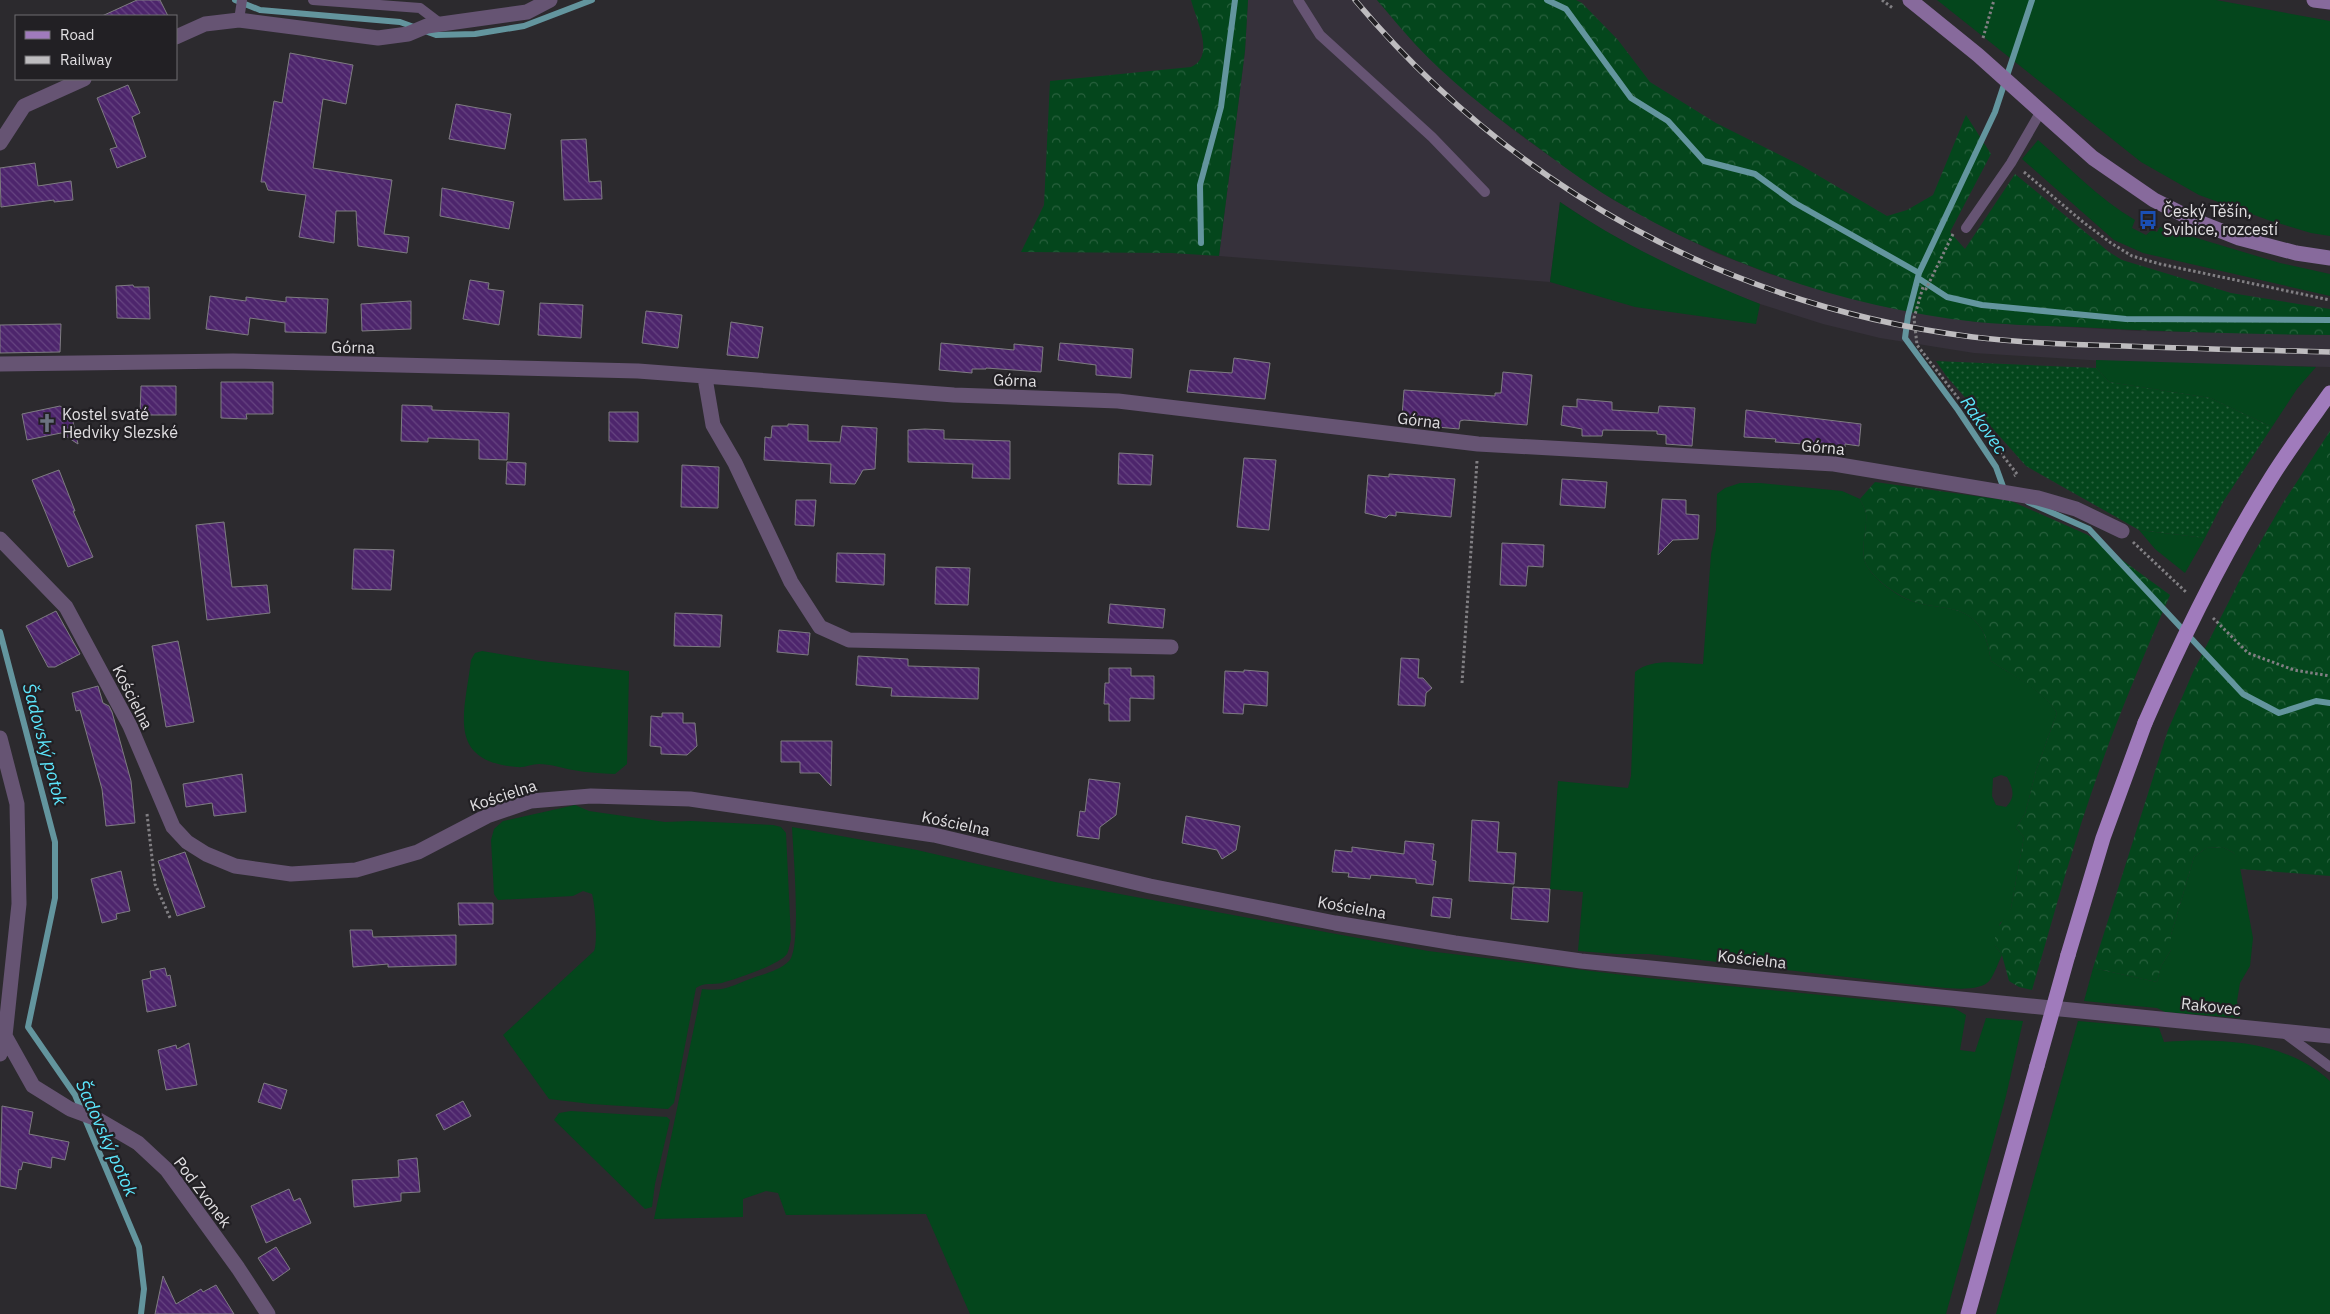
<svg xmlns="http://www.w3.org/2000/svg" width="2330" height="1314" viewBox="0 0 2330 1314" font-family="'IBM Plex Sans',sans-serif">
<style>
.built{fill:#36313b}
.grass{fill:#04461c;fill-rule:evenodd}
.forest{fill:url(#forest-crowns)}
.garden{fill:url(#garden-dots)}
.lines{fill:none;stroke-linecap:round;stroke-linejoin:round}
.stream{stroke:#63959e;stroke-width:6}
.building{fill:url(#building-back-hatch);stroke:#7e7c81}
.path{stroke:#817f83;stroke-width:3;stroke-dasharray:2.5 2.5;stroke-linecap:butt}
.lane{stroke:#665473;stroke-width:10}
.street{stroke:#665473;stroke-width:15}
.secondary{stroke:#876a9c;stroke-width:15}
.primary{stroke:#a07bbc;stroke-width:15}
.rail-casing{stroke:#bebcbf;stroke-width:5.5}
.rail{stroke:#222024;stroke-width:4;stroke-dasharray:11;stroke-linecap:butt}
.primary-bridge{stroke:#a07bbc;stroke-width:15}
.labels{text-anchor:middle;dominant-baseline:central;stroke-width:4.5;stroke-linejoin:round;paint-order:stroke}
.poi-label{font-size:16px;fill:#e0dee1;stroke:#222024;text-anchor:start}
.street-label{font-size:16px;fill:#e0dee1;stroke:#222024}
.water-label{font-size:18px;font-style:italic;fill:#5ce6fc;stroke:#222024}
</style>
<defs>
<pattern id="forest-crowns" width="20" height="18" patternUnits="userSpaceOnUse" patternTransform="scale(1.25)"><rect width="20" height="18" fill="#04461c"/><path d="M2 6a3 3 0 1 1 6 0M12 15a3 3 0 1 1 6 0" fill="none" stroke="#28603d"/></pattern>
<pattern id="garden-dots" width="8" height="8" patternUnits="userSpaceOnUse" patternTransform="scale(1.25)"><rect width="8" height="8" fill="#04461c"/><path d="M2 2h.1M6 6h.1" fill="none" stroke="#28603d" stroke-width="1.8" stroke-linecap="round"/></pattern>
<pattern id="building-back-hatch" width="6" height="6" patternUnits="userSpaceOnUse" patternTransform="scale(1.25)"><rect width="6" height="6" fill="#4d256c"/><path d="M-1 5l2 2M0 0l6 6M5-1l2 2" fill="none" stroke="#664481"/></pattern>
</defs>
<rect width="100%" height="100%" fill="#2c2a2e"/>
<path class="built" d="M1248,0H1377L1416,45L1459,85L1511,128L1562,165L1612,199L1665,228L1716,253L1770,274L1832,293L1887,307L1977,322L2139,331L2330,335V367L2138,363L1974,353L1880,338L1823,324L1760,304L1703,282L1650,256L1596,226L1560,202L1550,282L1219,256L1245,51Z"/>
<path class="grass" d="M1937,0H2216L2330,21V236L2311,233L2268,220L2199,195L2141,162Z
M2038,140C2070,168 2098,198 2135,220L2132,228L2146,235L2152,230L2157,232L2160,227L2280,263L2330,274V296L2143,253L2114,240L2022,159Z
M1560,202C1623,245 1689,276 1760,304L1756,324L1635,307L1550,282Z
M2096,360L2316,367L2297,389L2272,427L2210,398L2109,382L2096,368Z
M1740,483H1760L1842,491L1860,499C1862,503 1865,509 1866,513C1868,532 1857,553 1869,569C1878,582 1897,596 1912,601C1935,610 1965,603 1981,628C1987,638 1989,650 1991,661C2013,676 2043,689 2057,713L2036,771L2025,814L2016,828L2024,837L2011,908L2006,918L2000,923L1995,945L2002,955C1998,963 1995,973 1990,980C1980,994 1940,987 1925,986L1649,954H1617L1578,951L1583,892L1550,889L1558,781L1628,788L1631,776L1635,672C1654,657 1680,664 1703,664L1711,554L1716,530L1717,494L1725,488ZM2001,775L2007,777C2013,788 2016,797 2006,807L1996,805L1992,796L1993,778Z
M2139,530L2205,538L2185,573L2155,549Z
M482,651L541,661L629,671L627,764L615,774C601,773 587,773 573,770C562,768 550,764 539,764C532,764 524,768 517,767C445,761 465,712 471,660L475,653Z
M575,805L589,811L665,822L691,821L773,825L781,827L786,833L791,939C790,943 789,950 787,954C779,965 736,979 722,983C713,985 704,982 696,988L674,1103L668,1109L591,1104L549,1099L503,1035L594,951C598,943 595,904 592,894L583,891L573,896L498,900L494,894L491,840L494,829L503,821Z
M792,827L917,850L1055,882L1428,951L1648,978L1954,1008L1966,1015L1960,1050L1975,1052L1986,1018L2023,1021L2006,1096L1946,1314H970L926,1214L786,1215L778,1193L766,1191L743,1199V1217L654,1219L702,989C722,992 732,986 750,979C763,974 779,971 789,961C802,948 793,850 792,827Z
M2223,847L2234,853L2239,862L2253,938L2250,966L2240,983L2237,1001L2240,1018L2165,1012L2157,1008L2084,1001L2093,968L2157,982L2161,966L2171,950V935L2194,857L2206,848Z
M2078,1021L2159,1028L2164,1042C2221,1038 2285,1040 2330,1081V1314H1996Z
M571,1111L667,1117L670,1120L655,1184L652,1207L645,1209L554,1120L559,1113Z"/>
<path class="forest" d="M1191,0H1248L1245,51L1219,256L1171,253L1021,252L1044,205L1050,81L1191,67C1216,56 1196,20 1191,0Z
M1377,0H1576L1582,3L1618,40L1650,82L1716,123L1802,166L1887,216L1907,210L1933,195L1966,115L1991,154L1950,232L1965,249L2015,174L2109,252L2122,260L2231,293L2330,309V335C2246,334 2161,332 2077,327C2044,326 2010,325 1977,322C1849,308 1724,265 1614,200C1585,183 1558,162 1532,143C1491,113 1449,81 1415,44C1402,30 1390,15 1377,0Z
M2330,431V876L2240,869L2234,853L2223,847L2206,848L2194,857L2171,935V950L2161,966L2157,982L2093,968L2168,730L2193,672L2251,558L2283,503Z
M1875,482L2011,501L2088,535L2170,595C2141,662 2113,728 2090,797C2068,861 2051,926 2032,990L2019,987L2009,981L2002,955L1995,945V932L2011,908L2024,837L2016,828L2025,814L2036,771L2057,713C2043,690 2013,676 1991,661C1989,650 1987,638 1981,628C1965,603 1935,610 1912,601C1897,595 1878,582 1869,569C1857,553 1868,532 1866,513C1865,509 1862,503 1860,499Z"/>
<path class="garden" d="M1936,361L2096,368L2109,382L2210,398L2272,427L2223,502L2205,538L2139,530L2026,466L1947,377Z"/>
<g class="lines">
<path class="stream" d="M235,0L260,10L400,22L436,35L475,34L524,26L592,0
M1547,0L1566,9L1631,98L1668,121L1704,161L1755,174L1795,203L1919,273
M1201,243L1200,185L1221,107L1235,0
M1918,278L1947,297L1982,305L2126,319L2330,320
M2005,492L1996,467L1958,410L1905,338L1908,316L1919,273L1995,112L2032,0
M2028,502L2089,529L2243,694L2279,713L2316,701L2330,703
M0,632L55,842V898L28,1027L75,1095L139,1247L144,1289L141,1314"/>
</g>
<path class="building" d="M137,0H160L168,16H102Z
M290,53L353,65L346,104L323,99L313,168L392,180L384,234L409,237L407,253L358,246L356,211H336L334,243L299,237L306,195L268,190L265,182H261L274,101L282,103Z
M128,85L140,113L132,117L146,157L117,168L110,149L117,147L97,98Z
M456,104L511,114L505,149L449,139Z
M586,139L589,182L601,181L602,199L564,200L561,140Z
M35,163L38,186L71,181L73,200L54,202V200L1,207L0,168Z
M442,188L514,202L509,229L440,216Z
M470,280L489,283L488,289L504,291L499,325L463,319Z
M133,285L134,287H149L150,319L117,318L116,286Z
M210,296L246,301V297L286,302V297L328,299L326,333L285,332V323L250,318L248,335L206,329Z
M411,301V329L362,331L361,304Z
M540,303L583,305L581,338L538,335Z
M646,311L682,315L678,348L642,343Z
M731,322L763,327L758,358L727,355Z
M61,324L60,352L0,353V325Z
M941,343L1014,350V344L1043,347L1041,372L986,368V369H972V373L939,370Z
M1060,343L1133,349L1131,378L1096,375V365L1058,360Z
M1234,358L1270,363L1265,399L1187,392L1190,370L1232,373Z
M1503,372L1532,375L1527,425L1464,420L1460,421L1459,429L1437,427V419L1402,416L1404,390L1495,396V393H1501Z
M221,382H273V414H246L247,419L221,418Z
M141,386H176V415H140Z
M1577,399L1612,402V410L1658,413L1659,406L1695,408L1692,446L1666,444V435L1657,434V431L1603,430L1602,436H1582V429L1561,425L1563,406L1577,407Z
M402,405L432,406V410L509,413L507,460L479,459V440L428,438V442L401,441Z
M60,406L71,413L78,444L61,433L27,440L22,414Z
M1746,410L1861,424L1859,446L1845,444V447L1775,442L1776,439L1744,437Z
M609,412H638V442L609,441Z
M788,424L808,425V441L840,442L842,426L877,428L875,469L863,470L855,484L830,483L831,464L764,460L765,437L771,438L772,426H788Z
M925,429L944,430V439L1010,441V479L972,478L973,464L908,462V430Z
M1119,453L1153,455L1151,485L1118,484Z
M1244,458L1276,460L1269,530L1237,527Z
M507,462L526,463L525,485L506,484Z
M682,465L719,467L718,508L681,507Z
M59,470L75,511H73L93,557L68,567L32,480Z
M1389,474L1455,479L1451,517L1396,512V516L1389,515L1386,518L1365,513L1368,475L1389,477Z
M1562,479L1607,482L1605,508L1560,505Z
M1662,499L1686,500V514L1699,515L1698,539L1673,540L1658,555Z
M796,500H816L814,526L795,525Z
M224,522L232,587L267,585L270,613L207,620L196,525Z
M1502,543L1544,545L1543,567L1528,566L1526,586L1500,585Z
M354,549L394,550L391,590L352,589Z
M837,553L885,554L884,585L836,582Z
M936,567L970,568L968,605L935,604Z
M1110,604L1165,609L1163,628L1108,623Z
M56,611L80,654L55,667H48L26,626Z
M675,613L722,615L720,647L674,646Z
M779,630L810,633L808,655L777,652Z
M178,641L194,722L166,727L152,646Z
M858,656L908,659V666L979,668L978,699L891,696L892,688L856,685Z
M1401,658L1419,659L1418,678H1423L1432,688L1426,693L1425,706L1398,705Z
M1109,668H1131V676H1154V699L1130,698V721H1109V704H1104L1105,683H1109Z
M1244,670L1268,672L1267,706L1244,704L1243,714L1223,713L1225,671L1244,672Z
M98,686L103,703L109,706L112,712L131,781L135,823L106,826L102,789L80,710L76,711L72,693Z
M662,713H683V723H695L697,746L687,755L661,754V747L650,746L651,716L662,717Z
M781,741H832L831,786L819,773H800V762H781Z
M242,774L246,812L214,816L212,803L186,807L183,784Z
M1089,779L1120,783L1116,815L1100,827L1099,839L1077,836L1080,811L1085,812Z
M1186,816L1240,826L1236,850L1222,859L1217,850L1182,843Z
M1472,820L1499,822L1497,852L1516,853L1514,884L1469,881Z
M1405,841L1434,844L1432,860L1436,861L1433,885L1416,883V879L1371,875L1370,879L1348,877L1349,873L1332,872L1335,850L1352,852V847L1404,854Z
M185,852L205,907L177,916L158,861Z
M121,871L130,911L116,914L117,919L102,923L91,879Z
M1513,887L1550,889L1548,922L1511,919Z
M1433,897L1452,899L1450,918L1431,916Z
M458,903H493V924L459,925Z
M350,930H372L373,937L456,935V965L388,967V964L353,967Z
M165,968L167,976L170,975L176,1006L147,1012L142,980L151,978L150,971Z
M189,1043L197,1085L166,1090L158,1050L176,1045L177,1049Z
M264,1083L287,1090L281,1109L258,1102Z
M463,1101L471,1116L444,1130L436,1115Z
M2,1106L33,1112L29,1134L69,1142L65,1160L52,1157L51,1168L23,1162L21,1170L19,1169L16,1189L0,1186Z
M417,1158L420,1192L401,1193V1201L354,1207L352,1180L399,1177L398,1160Z
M289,1189L294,1201L300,1198L311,1223L266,1243L251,1206Z
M276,1247L290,1269L273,1281L258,1258Z
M163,1276L176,1304L201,1289L203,1292L216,1285L234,1314H155Z"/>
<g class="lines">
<path class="path" d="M1882,0L1894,9
M1983,38L1994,0
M2024,172L2083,222L2111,243L2132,256L2160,264L2330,300
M1953,234L1926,289L1923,287L1914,318L1917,345L2017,474L2014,476
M2133,542L2187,593
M2213,618L2248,653L2294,670L2330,676
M1462,683L1477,461
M147,814L155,884L171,920"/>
<path class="lane" d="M313,0L420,8L441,24
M1298,0L1320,35L1432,137L1485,192
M239,20L242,0
M1966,228L2011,163L2041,111
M2283,1032L2330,1067"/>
<path class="street" d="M176,37L205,24L239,20L378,38L408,34L427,26L527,12L550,0
M0,143L24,106L84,79
M0,364L233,361L638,371L954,395L1118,401L1478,444L1834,464L2038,498L2076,509L2122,531
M705,378L713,425L735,463L791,582L820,627L849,640L1171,647
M0,539L66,607L130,726L173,827L187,842L206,854L235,866L291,874L356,870L418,852L487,816L531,801L591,796L690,799L934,835L1150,886L1335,923L1455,943L1581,961L2330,1036
M0,738L17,804L19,904L5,1036L0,1054
M5,1036L33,1086L70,1109L97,1119L138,1143L167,1170L238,1268L268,1314"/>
<path class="secondary" d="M1910,0L1978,55L2093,158L2154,200L2196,221L2239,238L2296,253L2330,258
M2314,0L2330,2"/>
<path class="primary" d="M2068,955L2103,838L2145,723
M1968,1314L2037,1066"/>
<g class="rail-casing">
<path id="rail" d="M1355,0C1514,189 1729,306 1973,337C2023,343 2074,345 2124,346C2193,349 2261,350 2330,352"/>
</g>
<use href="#rail" class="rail"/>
<path class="primary-bridge" d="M2145,723C2182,638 2222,556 2271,478C2289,449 2310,421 2330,393
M2037,1066L2068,955"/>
</g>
<defs>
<g id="bus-bare" transform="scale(1.5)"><path d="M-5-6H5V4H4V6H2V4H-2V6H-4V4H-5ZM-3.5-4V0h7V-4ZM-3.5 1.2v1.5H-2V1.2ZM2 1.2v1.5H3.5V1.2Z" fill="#1a4fb4" stroke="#222024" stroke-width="2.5" paint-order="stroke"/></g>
<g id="church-bare" transform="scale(1.5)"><path d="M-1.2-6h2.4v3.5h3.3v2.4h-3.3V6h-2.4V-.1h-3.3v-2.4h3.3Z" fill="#6b7280" stroke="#222024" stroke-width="2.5" paint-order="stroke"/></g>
</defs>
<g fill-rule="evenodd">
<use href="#bus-bare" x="2148" y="220"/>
<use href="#church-bare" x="47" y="423"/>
</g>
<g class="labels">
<g class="poi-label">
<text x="2163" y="211">Český Těšín,<tspan x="2163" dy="18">Svibice, rozcestí</tspan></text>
<text x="62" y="414">Kostel svaté<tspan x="62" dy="18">Hedviky Slezské</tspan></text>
</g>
<g class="street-label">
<text transform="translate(353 347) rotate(1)">Górna</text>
<text transform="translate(1015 380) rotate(2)">Górna</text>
<text transform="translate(1419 420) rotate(7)">Górna</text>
<text transform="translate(1823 447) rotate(5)">Górna</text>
<text transform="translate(133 697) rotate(63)">Kościelna</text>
<text transform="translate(503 795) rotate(-18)">Kościelna</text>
<text transform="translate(956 823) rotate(12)">Kościelna</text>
<text transform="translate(1352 907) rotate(10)">Kościelna</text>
<text transform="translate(1752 959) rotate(6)">Kościelna</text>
<text transform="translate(2211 1006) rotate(6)">Rakovec</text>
<text transform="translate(203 1192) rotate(53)">Pod Zvonek</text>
</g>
<g class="water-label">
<text transform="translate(1984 425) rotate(55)">Rakovec</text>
<text transform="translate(45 744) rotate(75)">Šadovský potok</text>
<text transform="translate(107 1138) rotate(66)">Šadovský potok</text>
</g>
</g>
<rect x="15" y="15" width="162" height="65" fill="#222024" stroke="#6e6c70"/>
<rect x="25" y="31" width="25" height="8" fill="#a07bbc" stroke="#6e6c70"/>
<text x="60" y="40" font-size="15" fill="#e0dee1">Road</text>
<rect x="25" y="56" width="25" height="8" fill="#bebcbf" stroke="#6e6c70"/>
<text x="60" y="65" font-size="15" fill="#e0dee1">Railway</text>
</svg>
